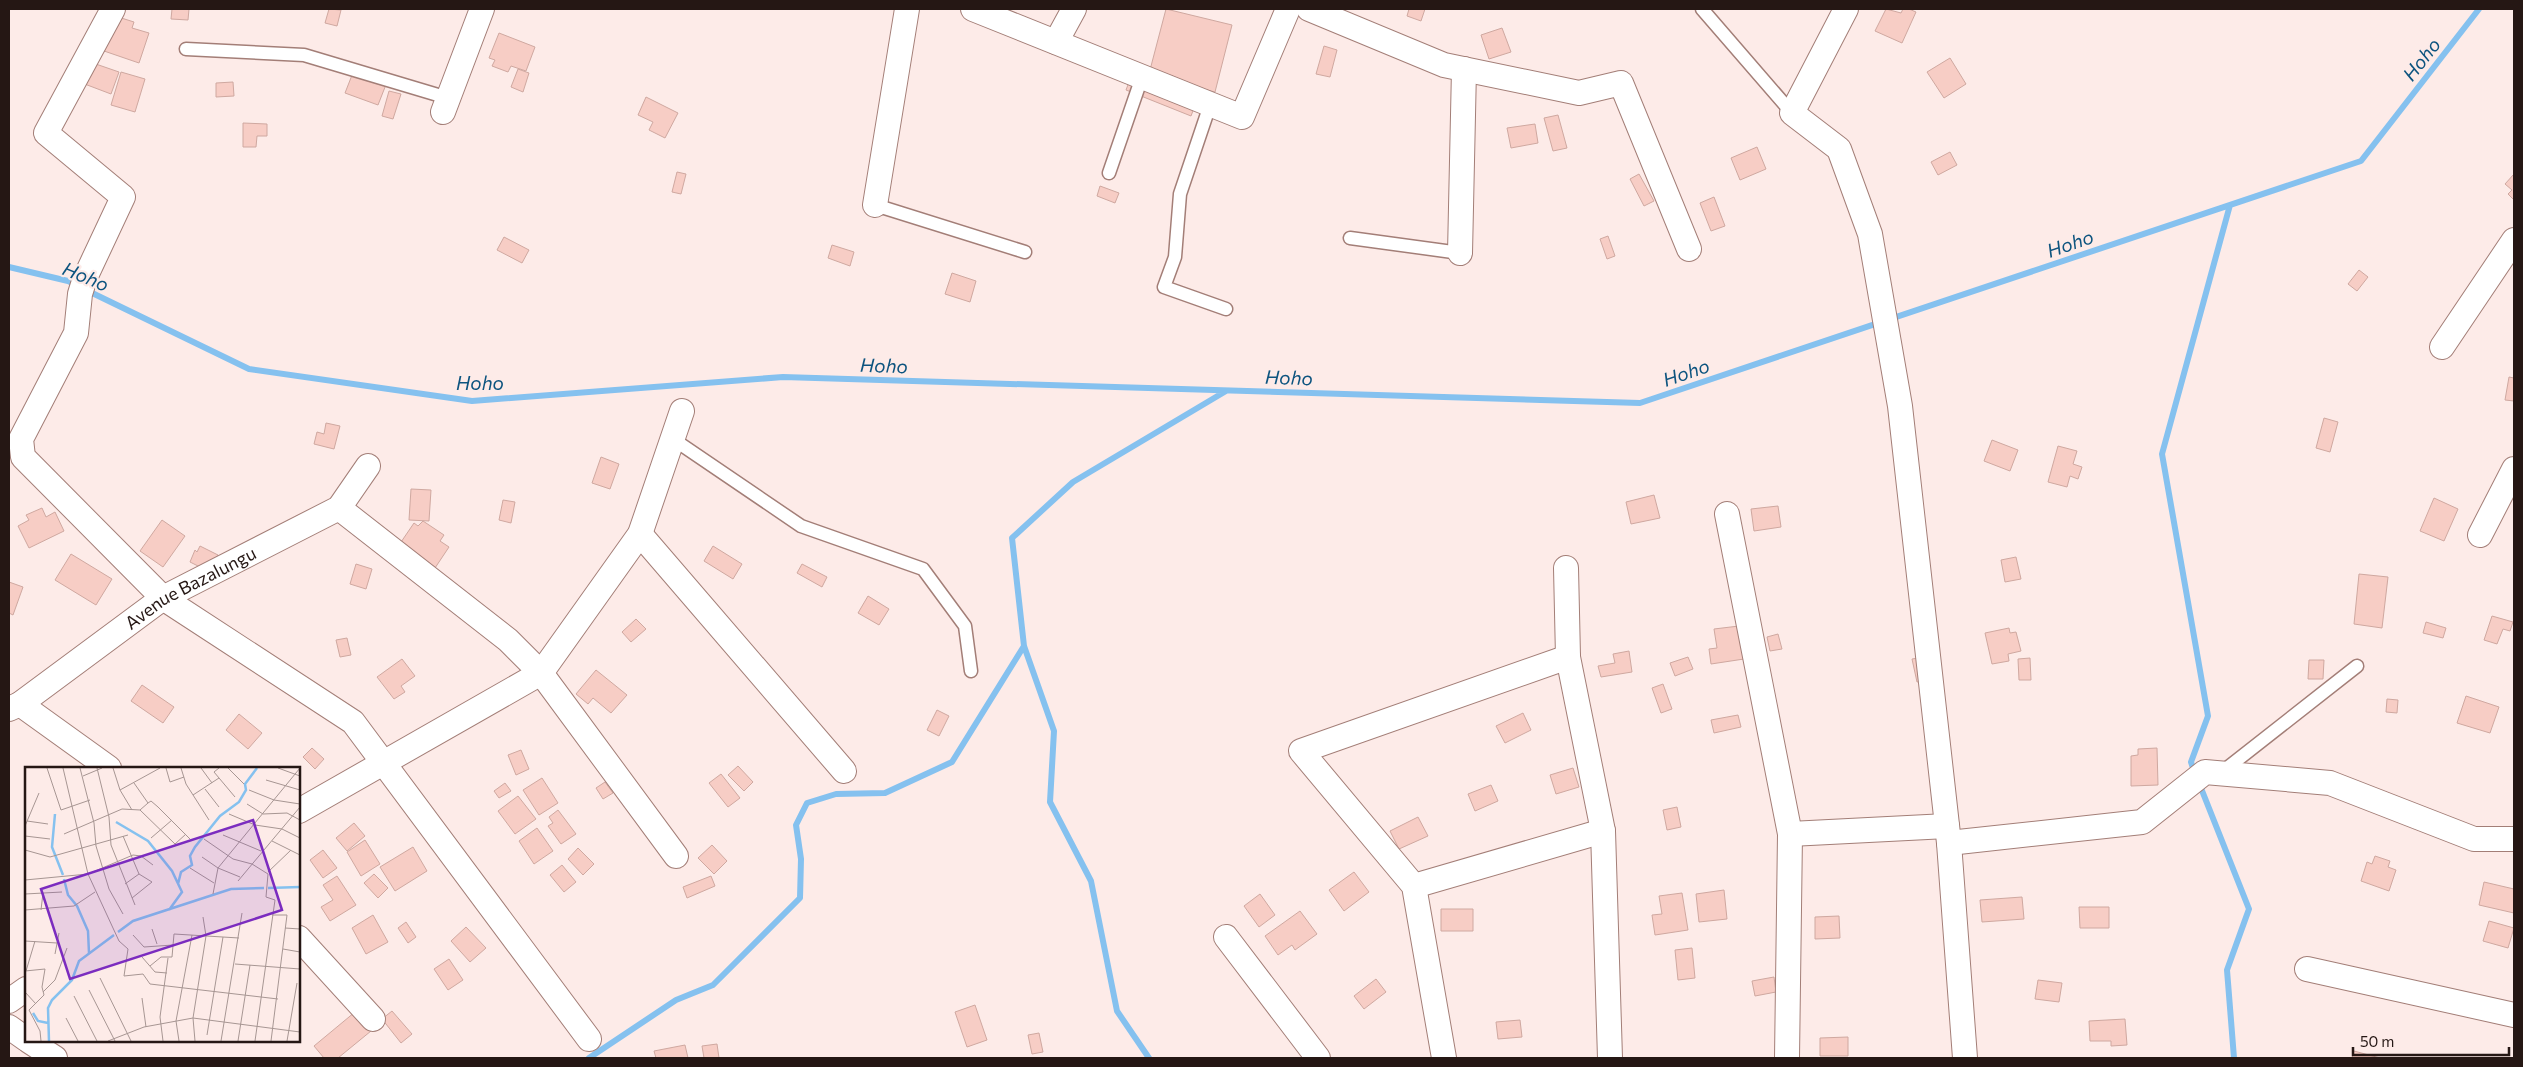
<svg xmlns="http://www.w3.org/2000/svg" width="2523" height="1067" viewBox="0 0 2523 1067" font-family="Commissioner,sans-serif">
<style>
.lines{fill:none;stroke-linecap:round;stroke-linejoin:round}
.stream{stroke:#85c1ef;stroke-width:6}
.building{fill:#f7cdc5;stroke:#cfa8a0}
.lane-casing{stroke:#a37e77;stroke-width:15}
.street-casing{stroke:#a37e77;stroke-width:26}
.lane{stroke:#fff;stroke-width:12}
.street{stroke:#fff;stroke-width:24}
.labels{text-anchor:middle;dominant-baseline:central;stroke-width:4.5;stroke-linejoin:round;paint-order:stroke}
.street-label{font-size:18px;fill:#251714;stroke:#fdebe8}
.water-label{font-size:19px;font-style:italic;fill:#0d547f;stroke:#fdebe8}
.inset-river{fill:none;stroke:#85c1ef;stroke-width:2.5}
.inset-road{fill:none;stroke:#a79693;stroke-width:1}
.view{fill:#7b2cbf;fill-opacity:0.15;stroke:#7b2cbf;stroke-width:2.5}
.inset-edge{fill:none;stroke:#251714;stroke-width:2.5}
</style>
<rect width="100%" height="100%" fill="#fdebe8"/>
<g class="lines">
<path class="stream" d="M9,267L68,281L77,286
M86,290L249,369L472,401L783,377L1640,403L2361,161L2479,9
M2195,774L2191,762L2208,716L2162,454L2230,205
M2199,783L2249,909L2227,970L2234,1058
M589,1058L676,1000L713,985L800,898L801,859L796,825L807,803L836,794L885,793L952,762L1024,646
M1149,1058L1117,1011L1091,881L1050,802L1054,731L1024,646L1012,538L1073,482L1226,391"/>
</g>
<path class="building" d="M172,9H189L188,20L171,19Z
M329,9L341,10L337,26L325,23Z
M1166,9L1232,25L1215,92L1172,81L1173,76L1150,70Z
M1409,9H1425L1421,21L1407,16Z
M1886,9L1901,13L1903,9H1909L1916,12L1902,43L1875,31Z
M115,16L134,22L132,28L149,33L139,63L104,51Z
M1502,28L1511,52L1489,59L1481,35Z
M499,33L535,47L526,71L511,66L508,72L492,66L495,60L489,58Z
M1324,46L1337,50L1330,77L1316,74Z
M1950,58L1966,84L1944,98L1927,72Z
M90,62L119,72L111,94L82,83Z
M518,69L529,73L523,92L511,87Z
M1134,69L1199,95L1191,116L1126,90Z
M354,70L387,82L378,105L345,93Z
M121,72L145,79L135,112L111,105Z
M233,82L234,96L216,97V83Z
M389,91L401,94L393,119L382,116Z
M646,97L678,113L665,138L649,130L653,122L638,115Z
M1558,115L1567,148L1553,151L1544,118Z
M243,123L267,124V136H257L256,147H243Z
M1535,124L1538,143L1511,148L1507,128Z
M1757,147L1766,169L1740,180L1731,158Z
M1950,152L1957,165L1938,175L1931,162Z
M677,172L686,174L681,194L672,192Z
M1639,174L1654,201L1644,206L1630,179Z
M2514,174V200L2508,194L2512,190L2505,184Z
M1100,186L1119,193L1115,203L1097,196Z
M1714,197L1725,226L1711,231L1700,203Z
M1608,236L1615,256L1607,259L1600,239Z
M504,237L529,250L522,263L497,250Z
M832,245L854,252L850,266L828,258Z
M2359,270L2368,277L2357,291L2348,284Z
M952,273L976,281L970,302L945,294Z
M2509,377L2514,378V401L2505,400Z
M2324,418L2338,422L2330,452L2316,448Z
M326,423L340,426L334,449L314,444L317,432L324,434Z
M1992,440L2018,450L2010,471L1984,461Z
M2058,446L2077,451L2073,464L2082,467L2078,479L2070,476L2067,487L2048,482Z
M601,457L619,464L610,489L592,483Z
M411,489L431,490L429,521L409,520Z
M1654,495L1660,518L1631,524L1626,502Z
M2434,498L2458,509L2444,541L2420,531Z
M503,500L515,502L511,523L499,520Z
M1778,506L1781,527L1754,531L1751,509Z
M42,508L46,517L55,512L64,531L29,548L18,526L29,520L26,515Z
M162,520L185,536L163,567L140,551Z
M423,521L444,535L440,541L449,547L435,568L399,545L414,523L418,526Z
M200,546L218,555L210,572L190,562L195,550L197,552Z
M713,546L742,564L733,579L704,561Z
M71,554L112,579L96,605L55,580Z
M2016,557L2021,579L2005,582L2001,560Z
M356,564L372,569L366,589L350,584Z
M802,564L827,577L822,587L797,573Z
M2359,574L2388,577L2382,628L2354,624Z
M9,582L23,587L13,615L9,613Z
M868,596L889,609L879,625L858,613Z
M2492,616L2513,622L2510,631L2503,629L2497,644L2484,640Z
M636,619L646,629L631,642L622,632Z
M2426,622L2446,628L2443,638L2423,633Z
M1739,626L1744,659L1711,664L1709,649L1717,648L1714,629Z
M2009,628L2010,633L2016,632L2021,651L2008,654L2009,661L1992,664L1985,633Z
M1778,634L1782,649L1770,651L1767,637Z
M347,638L351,655L340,657L336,640Z
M1629,651L1632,672L1601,677L1598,666L1615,663L1613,654Z
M1931,656L1936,679L1917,682L1912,659Z
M1688,657L1693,669L1675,676L1670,663Z
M2030,658L2031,680H2019L2018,659Z
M402,659L415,676L401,686L405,692L394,699L377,677Z
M2309,660H2324L2323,679H2308Z
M596,670L627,695L611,713L593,698L588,704L576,694Z
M1663,684L1672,709L1661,713L1652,688Z
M142,685L174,707L163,723L131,701Z
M2466,696L2499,707L2490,733L2457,723Z
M2387,699L2398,700L2397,713L2386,712Z
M937,710L949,716L939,736L927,730Z
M1523,713L1531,730L1505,743L1496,726Z
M239,714L262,733L248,749L226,730Z
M1738,715L1741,727L1714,733L1711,720Z
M312,748L324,759L315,769L303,757Z
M2157,748L2158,785L2131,786V756L2138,755V749Z
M521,750L529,769L516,775L508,755Z
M738,766L753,782L744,791L728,775Z
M1573,768L1579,787L1556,794L1550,775Z
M721,774L740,798L728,807L709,783Z
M542,778L558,803L539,815L523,790Z
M605,782L613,793L603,799L596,788Z
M505,783L511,791L499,798L494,791Z
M1491,785L1498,801L1475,811L1468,794Z
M518,796L536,819L515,834L498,811Z
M1677,807L1681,827L1667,830L1663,810Z
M558,810L576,834L561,844L548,826L553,823L549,817Z
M1418,817L1428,836L1399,849L1390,831Z
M354,823L365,836L347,851L336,838Z
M537,828L553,851L534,864L519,841Z
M365,840L380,864L361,876L347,852Z
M712,845L727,861L714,874L698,858Z
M413,847L427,871L395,891L380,867Z
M578,848L594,864L583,875L568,859Z
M323,850L337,868L323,878L310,860Z
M2375,856L2390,861L2388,867L2396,870L2389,891L2361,881L2367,862L2372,864Z
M562,865L576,882L564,892L550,875Z
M1354,872L1369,892L1344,911L1329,890Z
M374,874L388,888L378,898L364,883Z
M337,876L356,905L330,921L321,907L333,900L323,885Z
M711,876L715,886L687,898L683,887Z
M2484,882L2514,889V913L2479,905Z
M1724,890L1727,919L1699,922L1696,894Z
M1682,893L1688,930L1655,935L1652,915L1662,914L1659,896Z
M1260,894L1275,915L1259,927L1244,906Z
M2022,897L2024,919L1982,922L1980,900Z
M2079,907H2109V928H2080Z
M1441,909H1473V931H1441Z
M1300,911L1317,934L1295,950L1292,945L1278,955L1265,936Z
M373,915L388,942L366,954L352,928Z
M1839,916L1840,938L1815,939V917Z
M2489,921L2514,928L2508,948L2483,941Z
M406,922L416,937L408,943L398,928Z
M466,927L486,948L470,962L451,941Z
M1692,948L1695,978L1678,980L1675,950Z
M449,959L463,980L448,990L434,969Z
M1774,977L1776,992L1755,996L1752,981Z
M1376,979L1386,992L1364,1009L1354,996Z
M2038,980L2062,983L2059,1002L2035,999Z
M975,1005L987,1040L967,1047L955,1012Z
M392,1011L412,1034L401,1043L382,1019Z
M355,1012L371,1031L338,1058H324L314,1046Z
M2125,1019L2127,1045L2111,1046V1041H2090L2089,1021Z
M1520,1020L1522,1037L1498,1039L1496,1022Z
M1039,1033L1043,1052L1032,1054L1028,1035Z
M1848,1037V1056H1820V1038Z
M717,1044L719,1058H704L702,1046Z
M685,1045L688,1058H656L654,1051Z
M2354,1051L2380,1058H2352Z"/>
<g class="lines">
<g class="lane-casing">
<path id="lane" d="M1702,9L1792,113
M186,49L304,55L448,98
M1210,105L1180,194L1175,257L1164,287L1226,309
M1109,173L1142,77
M875,205L1025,252
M1350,238L1460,253
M673,439L801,526L923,569L965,626L971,671
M2222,772L2357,666"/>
</g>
<g class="street-casing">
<g id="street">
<path d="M113,9L46,133L123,197L85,278L80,294L76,333L21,439L23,457L163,598L353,722L589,1039"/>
<path d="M973,9L1242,117L1288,9"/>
<path d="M1309,9L1444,65L1579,93L1621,83L1689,249"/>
<path d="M1846,9L1792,113L1839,149L1870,234L1900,406L1949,843L1965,1058"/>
<path d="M1056,42L1074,9"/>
<path d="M443,112L482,9"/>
<path d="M875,205L907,9"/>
<path d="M1460,253L1464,69"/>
<path d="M2442,347L2514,240"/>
<path d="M339,508L508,640L541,673L676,856"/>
<path d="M1727,514L1790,834L1787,1058"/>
<path d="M640,534L844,771"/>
<path d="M2480,535L2514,469"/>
<path d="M1566,568L1568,657L1603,831L1610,1058"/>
<path d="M20,704L109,768"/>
<path id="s1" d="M9,709L20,704L163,598L339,508L368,466"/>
<path d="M299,811L541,673L640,534L682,411"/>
<path d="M1790,834L1947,826"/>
<path d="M1949,843L2142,822L2205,772L2330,783L2474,839H2514"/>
<path d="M1414,886L1603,831"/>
<path d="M1226,937L1318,1058"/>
<path d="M299,938L373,1019"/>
<path d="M2307,969L2514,1015"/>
<path d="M9,1001L26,989"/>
<path d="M9,1027L26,1039"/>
<path d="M29,1041L55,1058"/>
<path d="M1444,1058L1414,886L1301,751L1568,657"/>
</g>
</g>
<use href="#lane" class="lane"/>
<use href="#street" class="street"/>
</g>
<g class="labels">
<g class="street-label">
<text stroke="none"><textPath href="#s1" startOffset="219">Avenue Bazalungu</textPath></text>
</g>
<g class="water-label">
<text transform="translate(2421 59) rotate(-52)">Hoho</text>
<text transform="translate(2070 243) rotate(-19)">Hoho</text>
<text transform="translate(86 276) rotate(22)">Hoho</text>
<text transform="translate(884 365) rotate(2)">Hoho</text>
<text transform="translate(1686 372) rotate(-19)">Hoho</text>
<text transform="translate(1289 377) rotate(2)">Hoho</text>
<text x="480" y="382">Hoho</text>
</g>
</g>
<g transform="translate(25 767)">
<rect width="275" height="275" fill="#fdebe8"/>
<path class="inset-river" d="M30,47L27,80L38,108M91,55L123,74L147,104L157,125L144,143M39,112L43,128L52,139L63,164L64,186M153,117L156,105L167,98L165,89L170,80L195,49L214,35L221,23L220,17L232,1M243,121L275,120M93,165L108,154L206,122L239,121M8,246L13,254L23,256M24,274L23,241L27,233L47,213L54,194L89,168"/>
<path class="inset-road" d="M22,1L36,43L65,33M38,1L63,107L94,174L103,182L99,209L118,207L125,217L253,232M55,1L69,56L71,79L84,122L98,147M72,1L84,50L86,78L110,138M88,1L95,23L107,43M141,1L145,15L159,10M156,1L161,17L184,53M176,1L187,16M194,1L189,5L210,30M203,1L219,17M253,1L275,9M58,9L77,1M241,13L275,23M109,16L123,36L126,34L133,40L165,72M180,22L194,40M95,23L135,1M224,23L249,33L275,37M168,28L194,11M222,37L238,47L262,46L275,53M115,43L150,77L161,67M204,47L230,58L257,62L275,71M2,54L23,57M0,59L14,26M39,67L97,42L115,43L123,36M198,68L236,84M0,69L25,72M98,69L114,107L127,115L107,131M126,71L147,53M179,72L208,92L227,97L243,107L241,130L250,133L230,274M247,74L275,88M0,83L25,90L103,68M177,90L193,101L215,110M165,101L189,116M243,105L266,83M0,113L63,107L108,88L116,89L128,98M213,114L275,40M100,117L114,107M0,127L37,125M188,127L193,101L275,1M0,143L49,139L70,125M16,143L18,126M260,161L275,162M127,162L132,177M108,168L119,180L148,178M0,174L32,176M258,182L275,185M30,187L34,166M117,190L130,205L142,206M210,197L275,202M125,199L136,190H147L149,167L214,171M0,204L20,202L17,220L19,228L4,243L15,264L16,274M1,204L10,174M75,211L106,274M64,223L90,274M0,225L11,237M18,225L30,213L42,181M49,229L72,274M117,231L121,260M41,251L53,274M182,268L198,170M83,274L119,260L168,251L275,265M138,274L135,250L143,191M154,274L151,254L167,168M170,274L168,251L181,169L178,150M196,274L217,146M213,274L225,198M246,274L262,148H247M262,274L272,216"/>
<path class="view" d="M228,53L257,143L45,212L16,122Z"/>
<rect width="275" height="275" class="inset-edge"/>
</g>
<rect width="2523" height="1067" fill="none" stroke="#251714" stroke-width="20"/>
<path d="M2353 1047v8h156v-8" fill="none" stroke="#251714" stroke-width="2.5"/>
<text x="2360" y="1047" font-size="15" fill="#251714" stroke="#fdebe8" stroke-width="4" paint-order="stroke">50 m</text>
</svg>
